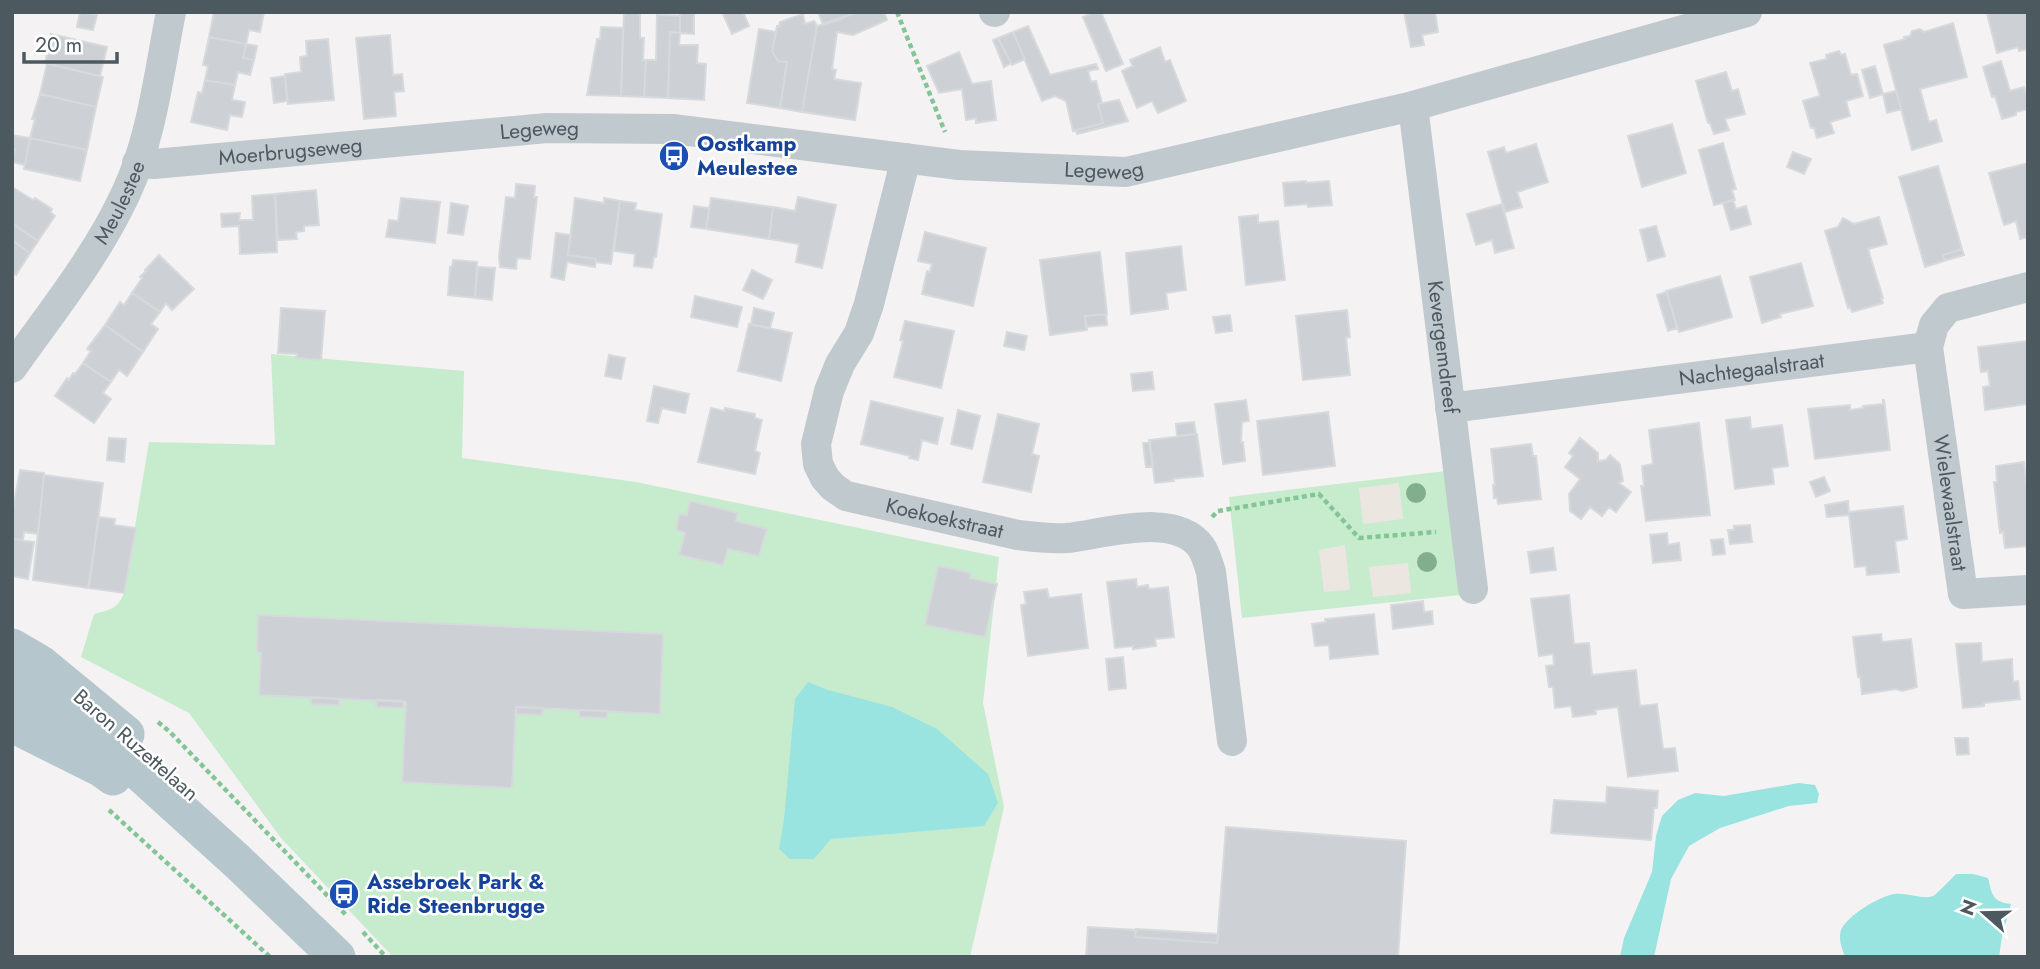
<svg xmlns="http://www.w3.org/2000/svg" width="2040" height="969" viewBox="0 0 2040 969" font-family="Jost,sans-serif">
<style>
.green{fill:#c7ebcd}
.sand{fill:#ece6e1}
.water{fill:#99e3e1}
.building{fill:#cdd0d4;stroke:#d7dadc;stroke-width:2}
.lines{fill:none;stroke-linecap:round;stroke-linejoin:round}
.path{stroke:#83c695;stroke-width:4.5;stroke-dasharray:5 3.5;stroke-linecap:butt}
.minor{stroke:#c0c9cd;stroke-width:30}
.major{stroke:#b5c7cd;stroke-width:37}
.tree{fill:#81af8d}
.labels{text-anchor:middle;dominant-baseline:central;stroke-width:5;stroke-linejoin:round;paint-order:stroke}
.street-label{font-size:21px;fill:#4c595e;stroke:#fff}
.transit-label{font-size:21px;font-weight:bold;fill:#164399;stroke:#fff;text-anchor:start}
</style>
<rect width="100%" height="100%" fill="#f4f2f3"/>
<path class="green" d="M271,354L464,371L462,458L636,482L999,557L983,703L1004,807L970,957H393L281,838L189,713L81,657L94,614C110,610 118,609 124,593L149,442L275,445Z
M1446,471L1460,595L1242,618L1229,497Z"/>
<path class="sand" d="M1399,483L1403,519L1363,524L1359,488Z
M1345,545L1350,590L1324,592L1319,550Z
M1408,563L1411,593L1373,597L1369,567Z"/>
<path class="water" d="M808,682L828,690L892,707L937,729L988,774L998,803L984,826L831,839L814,859H790L779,849L784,820L795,699Z
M1799,783L1815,785L1819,794L1817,803L1789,806L1720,828L1689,846L1671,879L1654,957H1620L1624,938L1652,872L1656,836L1662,816L1678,800L1695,793L1724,796Z
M1956,874H1973L1988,878C1992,894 1992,902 2011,904L2002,936L1999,957H1845C1842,948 1838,939 1841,930C1847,916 1879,896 1895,894C1905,892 1925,900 1933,896C1937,894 1952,878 1956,874Z"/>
<path class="building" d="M80,12L97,15L93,30L77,27Z
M214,12H264L260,32L249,30L246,44L209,37Z
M624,12H640V38H644L643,60H646L644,97L621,96Z
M680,12H694V34L680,33Z
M722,12H743L749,26L732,34Z
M818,12H857L823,24Z
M857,12H884L887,20L853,35L837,32L832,69L836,70L834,79L861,83L855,120L802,112L817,26L836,21Z
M1093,12H1101L1123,64L1106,71L1083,17Z
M1404,12H1435L1438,32L1422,35L1424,45L1411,47Z
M1993,12H2028V49L2019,51L2018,47L1997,53L1987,14Z
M803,14L805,24L814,21L817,26L802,112L780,108L787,62L778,61L772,51L777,26H779L780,22Z
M657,15L680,16V33L670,32L668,98L644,97L646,60H656Z
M1953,23L1967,77L1920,89L1929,122L1936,120L1942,141L1912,150L1884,45L1905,39L1904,37L1910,36L1912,31L1920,29L1924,32Z
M1028,26L1050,75L1096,64L1098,69L1088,71L1091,82L1096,81L1102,103L1098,104L1103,123L1073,131L1066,101L1055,96L1042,101L1013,32Z
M601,27L623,28L621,96L587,95L597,39H600Z
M759,29L776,32L772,51L778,61L787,62L780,108L747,103Z
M670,32L680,33L679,45H698L697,63L706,64L704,100L668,98Z
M1013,32L1025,59L1012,65L998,38Z
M51,34L107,47L100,76L45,63Z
M390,35L393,75L402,74L404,91L394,92L396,116L364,119L356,38Z
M209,37L246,44L243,58L254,60L250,75L238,72L235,85L205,80L208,66L203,65Z
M998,38L1011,63L1004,67L993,40Z
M328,39L334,100L288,104L285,74L301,72L300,57L307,56L306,41Z
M246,44L257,46L254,60L243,58Z
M1160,47L1165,62L1170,60L1186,101L1158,113L1152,101L1137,108L1122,71L1133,66L1130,60Z
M1839,51L1841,55L1845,54L1851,75L1857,74L1863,96L1846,101L1850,116L1830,122L1834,133L1817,138L1814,128H1811L1803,101L1820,96L1810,63L1827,59L1826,55Z
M959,52L972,84L991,81L996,120L976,123V118L966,120L962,89L939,93L927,66Z
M2001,61L2010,91L2024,87L2028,101V109L2016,112V115L2002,119L1995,96L1992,97L1983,67Z
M47,64L103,77L96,107L40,94Z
M1875,66L1883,94L1870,98L1862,70Z
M1726,72L1732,91L1738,89L1745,114L1725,119L1729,130L1714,134L1710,123H1708L1696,81Z
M285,76L287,101L274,103L271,78Z
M205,80L235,85L232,100L245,102L242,117L230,115L227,130L191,122L198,92L202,93Z
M1896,91L1901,109L1887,113L1883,94Z
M40,94L96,107L87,150L30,138L35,119H32Z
M1119,100L1128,121L1077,134L1076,130L1103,123L1098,104Z
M1672,124L1686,173L1642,187L1628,136Z
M12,135L30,138L25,165L12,162L15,149H12Z
M30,138L87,150L80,181L24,169Z
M1723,143L1736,189L1732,190L1735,200L1714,205L1699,150Z
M1536,144L1548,182L1517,192L1522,207L1505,212L1488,152L1504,147L1506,153Z
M1793,152L1811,159L1804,174L1787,167Z
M2028,163V237L2020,239L2016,221L2004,225L1989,173Z
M1938,166L1962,249L1943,255L1944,261L1925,267L1899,177Z
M1306,181V183L1329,181L1332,205L1308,207L1307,204L1285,206L1283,183Z
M516,184L535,186L534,197H537L530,259L517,258L516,269L500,267L499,256L506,197L515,198Z
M12,187L33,200L35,198L52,209L50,212L55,216L38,241L12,224Z
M316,190L319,225L304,226V231L296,232L297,239L278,240L275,194Z
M275,194L277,252L240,254L239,226L222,227L221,214L240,213L239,220H253L252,196Z
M798,197L836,205L822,268L796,262L799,244L769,239L773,207L795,211Z
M401,198L440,202L435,243L386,237L389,220L398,221Z
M575,198L604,203V198L620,201L611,264L596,262V259L568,255Z
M711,198L773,207L769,239L706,229Z
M1733,200L1736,209L1746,206L1751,224L1731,230L1723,203Z
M620,201L636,203L635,210L662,214L656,257H654L652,268L634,266L635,254L614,251Z
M451,203L468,206L463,235L448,233Z
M1502,204L1514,248L1495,253L1492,240L1476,245L1467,214Z
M694,206L709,208L706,229L691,227Z
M1258,215V223L1278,221L1285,280L1246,285L1239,217Z
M1879,217L1887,244L1868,249L1883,298H1881L1883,303L1852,312L1850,307L1848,308L1825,231L1838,227L1843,218L1854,224Z
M12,223L38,241L30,253L12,240Z
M1656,226L1665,256L1648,261L1640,230Z
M925,232L986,248L973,306L922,294L927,271L930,272L932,264L918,261Z
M556,233L570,235L568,255L596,259L595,267L567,262L564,280L551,277Z
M12,240L30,253L16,275L12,272Z
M1181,246L1186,290L1166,293L1168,309L1131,314L1126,253Z
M1962,249L1964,255L1944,261L1943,255Z
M1100,252L1107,314L1085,316L1087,330L1050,335L1040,260Z
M159,255L194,289L172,310L166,303L160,312L132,293L142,278L140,277L146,271L145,270Z
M453,260L477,262L475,298L448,295L450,267H452Z
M1801,263L1813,306L1780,314L1781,317L1762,323L1750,277Z
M478,267L495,268L492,300L475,298Z
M752,270L772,280L763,299L743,290Z
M1720,276L1732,317L1679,332L1666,291Z
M1667,292L1677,328L1668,331L1657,295Z
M132,293L160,312L151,324L158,329L143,352L105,325L120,302L124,305Z
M695,296L742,307L737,327L691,317Z
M281,308L325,311L321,360L296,358L297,354L278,353Z
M754,308L774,313L770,328L751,324Z
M1347,310L1350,337L1346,338L1350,375L1303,380L1296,316Z
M1106,314L1107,325L1086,327L1085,316Z
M1230,315L1232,331L1216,333L1213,317Z
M905,321L954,331L941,388L894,377L903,341L900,340Z
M749,324L792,333L781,381L738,371Z
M105,325L143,352L127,376L119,370L111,382L83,363L91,351L87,349Z
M1007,332L1027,336L1024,350L1004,346Z
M2028,341V404L1985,410L1983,387L1990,386L1988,371L1981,372L1978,347Z
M609,355L625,358L621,379L605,376Z
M83,363L111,382L103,393L111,399L94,423L55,396L67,378L69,380L73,373L75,374Z
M1152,372L1154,389L1133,391L1131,374Z
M654,386L689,394L685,413L662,408L658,423L647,421Z
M1246,400L1249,421L1242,422L1241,442H1243L1245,461L1223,464L1215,404Z
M1883,400H1884L1890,450L1815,459L1808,409L1850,405V410L1864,408L1863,406L1883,404Z
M871,401L943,418L937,444L922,440L918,460L909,458L910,456L861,444Z
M711,408L724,411L725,408L755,414V418L762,420L755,451L760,453L755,474L698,462Z
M958,410L980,416L972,449L951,444Z
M1328,412L1335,466L1263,475L1257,421Z
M998,414L1039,424L1032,454L1039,456L1031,492L983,482Z
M1750,417L1751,429L1782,425L1788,466L1772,468L1774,484L1735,489L1726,420Z
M1194,422L1196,434L1177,436L1176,424Z
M1699,423L1710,515L1646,521L1641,486H1644L1642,466L1653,464L1649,430Z
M1197,434L1203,476L1181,478L1173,479L1174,481L1155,483L1149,440Z
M109,438L126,439L124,462L107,460Z
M1580,438L1598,453V461L1606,460L1610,455L1620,464L1623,481L1619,483L1631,492L1616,512L1609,507L1602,516L1590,507L1581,519L1570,511L1569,494L1580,479L1565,467L1573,456L1569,453Z
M1150,442L1153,466L1146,467L1143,443Z
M1531,444L1533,456H1536L1541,499L1498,504L1497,498H1494L1493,485H1495L1491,449Z
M2024,462L2028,498V546L2005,548L2003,532L2000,533L1994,482H1997L1996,466Z
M20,470L44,473L38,534L24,532L23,540L12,539V515Z
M44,475L103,483L89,588L33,580Z
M1824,477L1830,491L1816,497L1810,482Z
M690,501L738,513L736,521L767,529L759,556L728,549L723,565L679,555L685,533L676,530L679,514L687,515Z
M1848,501L1849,512L1903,506L1907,539L1895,541L1899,572L1867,575L1866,566L1855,567L1849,515L1827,517L1825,505Z
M99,517L115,519L114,525L136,528L124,593L88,588Z
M1750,525L1752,542L1730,544L1728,530H1734V526Z
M1667,533L1668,545L1679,543L1681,560L1653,563L1650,535Z
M12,539L34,542L28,579L12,576Z
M1723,539L1725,554L1713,555L1711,540Z
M1553,548L1556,570L1531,573L1528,552Z
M938,566L971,573L970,578L997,584L985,637L925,625Z
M1136,579L1137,587L1148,585L1149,589L1168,587L1174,637L1155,639L1156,646L1133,649V646L1115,648L1107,582Z
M1047,589L1049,598L1081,594L1088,648L1028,656L1021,605L1026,604L1024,592Z
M1569,595L1574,644L1589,643L1592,675L1636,670L1640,706L1657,704L1663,749L1675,748L1678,771L1628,777L1618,707L1595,710L1596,714L1573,717L1571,706L1555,708L1553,687H1549L1546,666L1554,665L1553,654L1539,656L1531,599Z
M1423,601L1424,612L1432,611L1433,624L1393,629L1391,605Z
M1374,614L1378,654L1330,659L1329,645L1315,646L1312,624L1326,622L1325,619Z
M258,615L663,634L660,714L516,707L512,788L402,782L406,702L259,695L261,653L257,652Z
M1881,634L1882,642L1911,639L1917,687L1902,691L1896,689L1862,694L1860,677H1858L1853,637Z
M1981,643L1982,662L2012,659L2013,682L2018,681L2020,699L1984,703V706L1963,708L1956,644Z
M1123,657L1126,688L1109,690L1106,659Z
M311,697L339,699V705L311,704Z
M376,700L404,701L403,708L376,707Z
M516,707L543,708L542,715L516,714Z
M579,710L607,711V718L579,717Z
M1955,738H1968L1969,754L1957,755Z
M1607,787L1658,791L1657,808H1654L1651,840L1551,833L1554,800L1606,803Z
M1226,827L1406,841L1398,957H1086L1088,927L1136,930L1135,937L1217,943Z
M344,878L358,891L354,896L340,883Z
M1136,929L1218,934L1217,943L1135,937Z"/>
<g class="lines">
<path class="path" d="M897,12L945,132
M1212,517L1218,511L1319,494L1359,538L1436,532
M158,722L170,732L347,916
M109,810L270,957
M363,932L386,957"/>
<g class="minor">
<path d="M994,12H995"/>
<path id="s1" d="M1413,106L1473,589"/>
<path id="s2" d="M906,158L869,304L859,333L840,364L829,391L816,444L818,464L825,478L833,487L846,496L1018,535C1034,537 1051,539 1067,538C1104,534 1176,511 1201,547C1206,554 1208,563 1211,572L1232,741"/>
<path id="s3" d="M137,163L154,164L547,128L673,129L959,165L1126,172L1413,106L1747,12"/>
<path id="s4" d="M2028,287L1948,308L1934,325L1928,347L1963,594L2028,590"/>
<path id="s5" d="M12,368C52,311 97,256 126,193C152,138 159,72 171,12"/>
<path id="s6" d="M1450,408L1928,347"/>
</g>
<path class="major" d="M12,647L41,664L126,734
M12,685L121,756L238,862L337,957
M12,724L102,769L113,777"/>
</g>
<g class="tree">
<circle cx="1416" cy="493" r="10"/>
<circle cx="1427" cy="562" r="10"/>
</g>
<defs>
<g id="bus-disc" transform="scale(1.575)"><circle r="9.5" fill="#1a4fb4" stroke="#fff"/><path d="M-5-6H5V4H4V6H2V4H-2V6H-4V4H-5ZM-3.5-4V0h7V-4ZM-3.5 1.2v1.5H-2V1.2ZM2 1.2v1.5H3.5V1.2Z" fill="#fff"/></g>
</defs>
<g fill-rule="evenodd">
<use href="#bus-disc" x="674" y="156"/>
<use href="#bus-disc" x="344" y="894"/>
</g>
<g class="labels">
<g class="street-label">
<text stroke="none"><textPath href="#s3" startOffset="404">Legeweg</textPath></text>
<text stroke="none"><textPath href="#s3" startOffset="154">Moerbrugseweg</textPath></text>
<text stroke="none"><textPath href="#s3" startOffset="971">Legeweg</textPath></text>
<text stroke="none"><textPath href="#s5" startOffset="198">Meulestee</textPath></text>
<text stroke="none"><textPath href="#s1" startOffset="243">Kevergemdreef</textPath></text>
<text stroke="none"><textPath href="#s6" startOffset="304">Nachtegaalstraat</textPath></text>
<text stroke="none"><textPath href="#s4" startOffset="285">Wielewaalstraat</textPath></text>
<text stroke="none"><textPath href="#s2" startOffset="466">Koekoekstraat</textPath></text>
<text transform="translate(136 745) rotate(41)">Baron Ruzettelaan</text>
</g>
<g class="transit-label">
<text x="697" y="144">Oostkamp<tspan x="697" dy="24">Meulestee</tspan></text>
<text x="367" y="882">Assebroek Park &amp;<tspan x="367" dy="24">Ride Steenbrugge</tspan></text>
</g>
</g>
<rect width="2040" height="969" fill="none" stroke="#4c595e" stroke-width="28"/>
<g transform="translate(1984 913) rotate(290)" stroke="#ffffff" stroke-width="5" paint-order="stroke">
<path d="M0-5L12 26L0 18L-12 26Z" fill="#4c595e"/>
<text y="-10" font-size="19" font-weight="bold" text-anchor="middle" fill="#4c595e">N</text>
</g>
<path d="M24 52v10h93v-10" fill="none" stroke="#4c595e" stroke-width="3.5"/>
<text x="35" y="52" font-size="21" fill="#4c595e" stroke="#ffffff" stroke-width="5" paint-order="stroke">20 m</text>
</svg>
